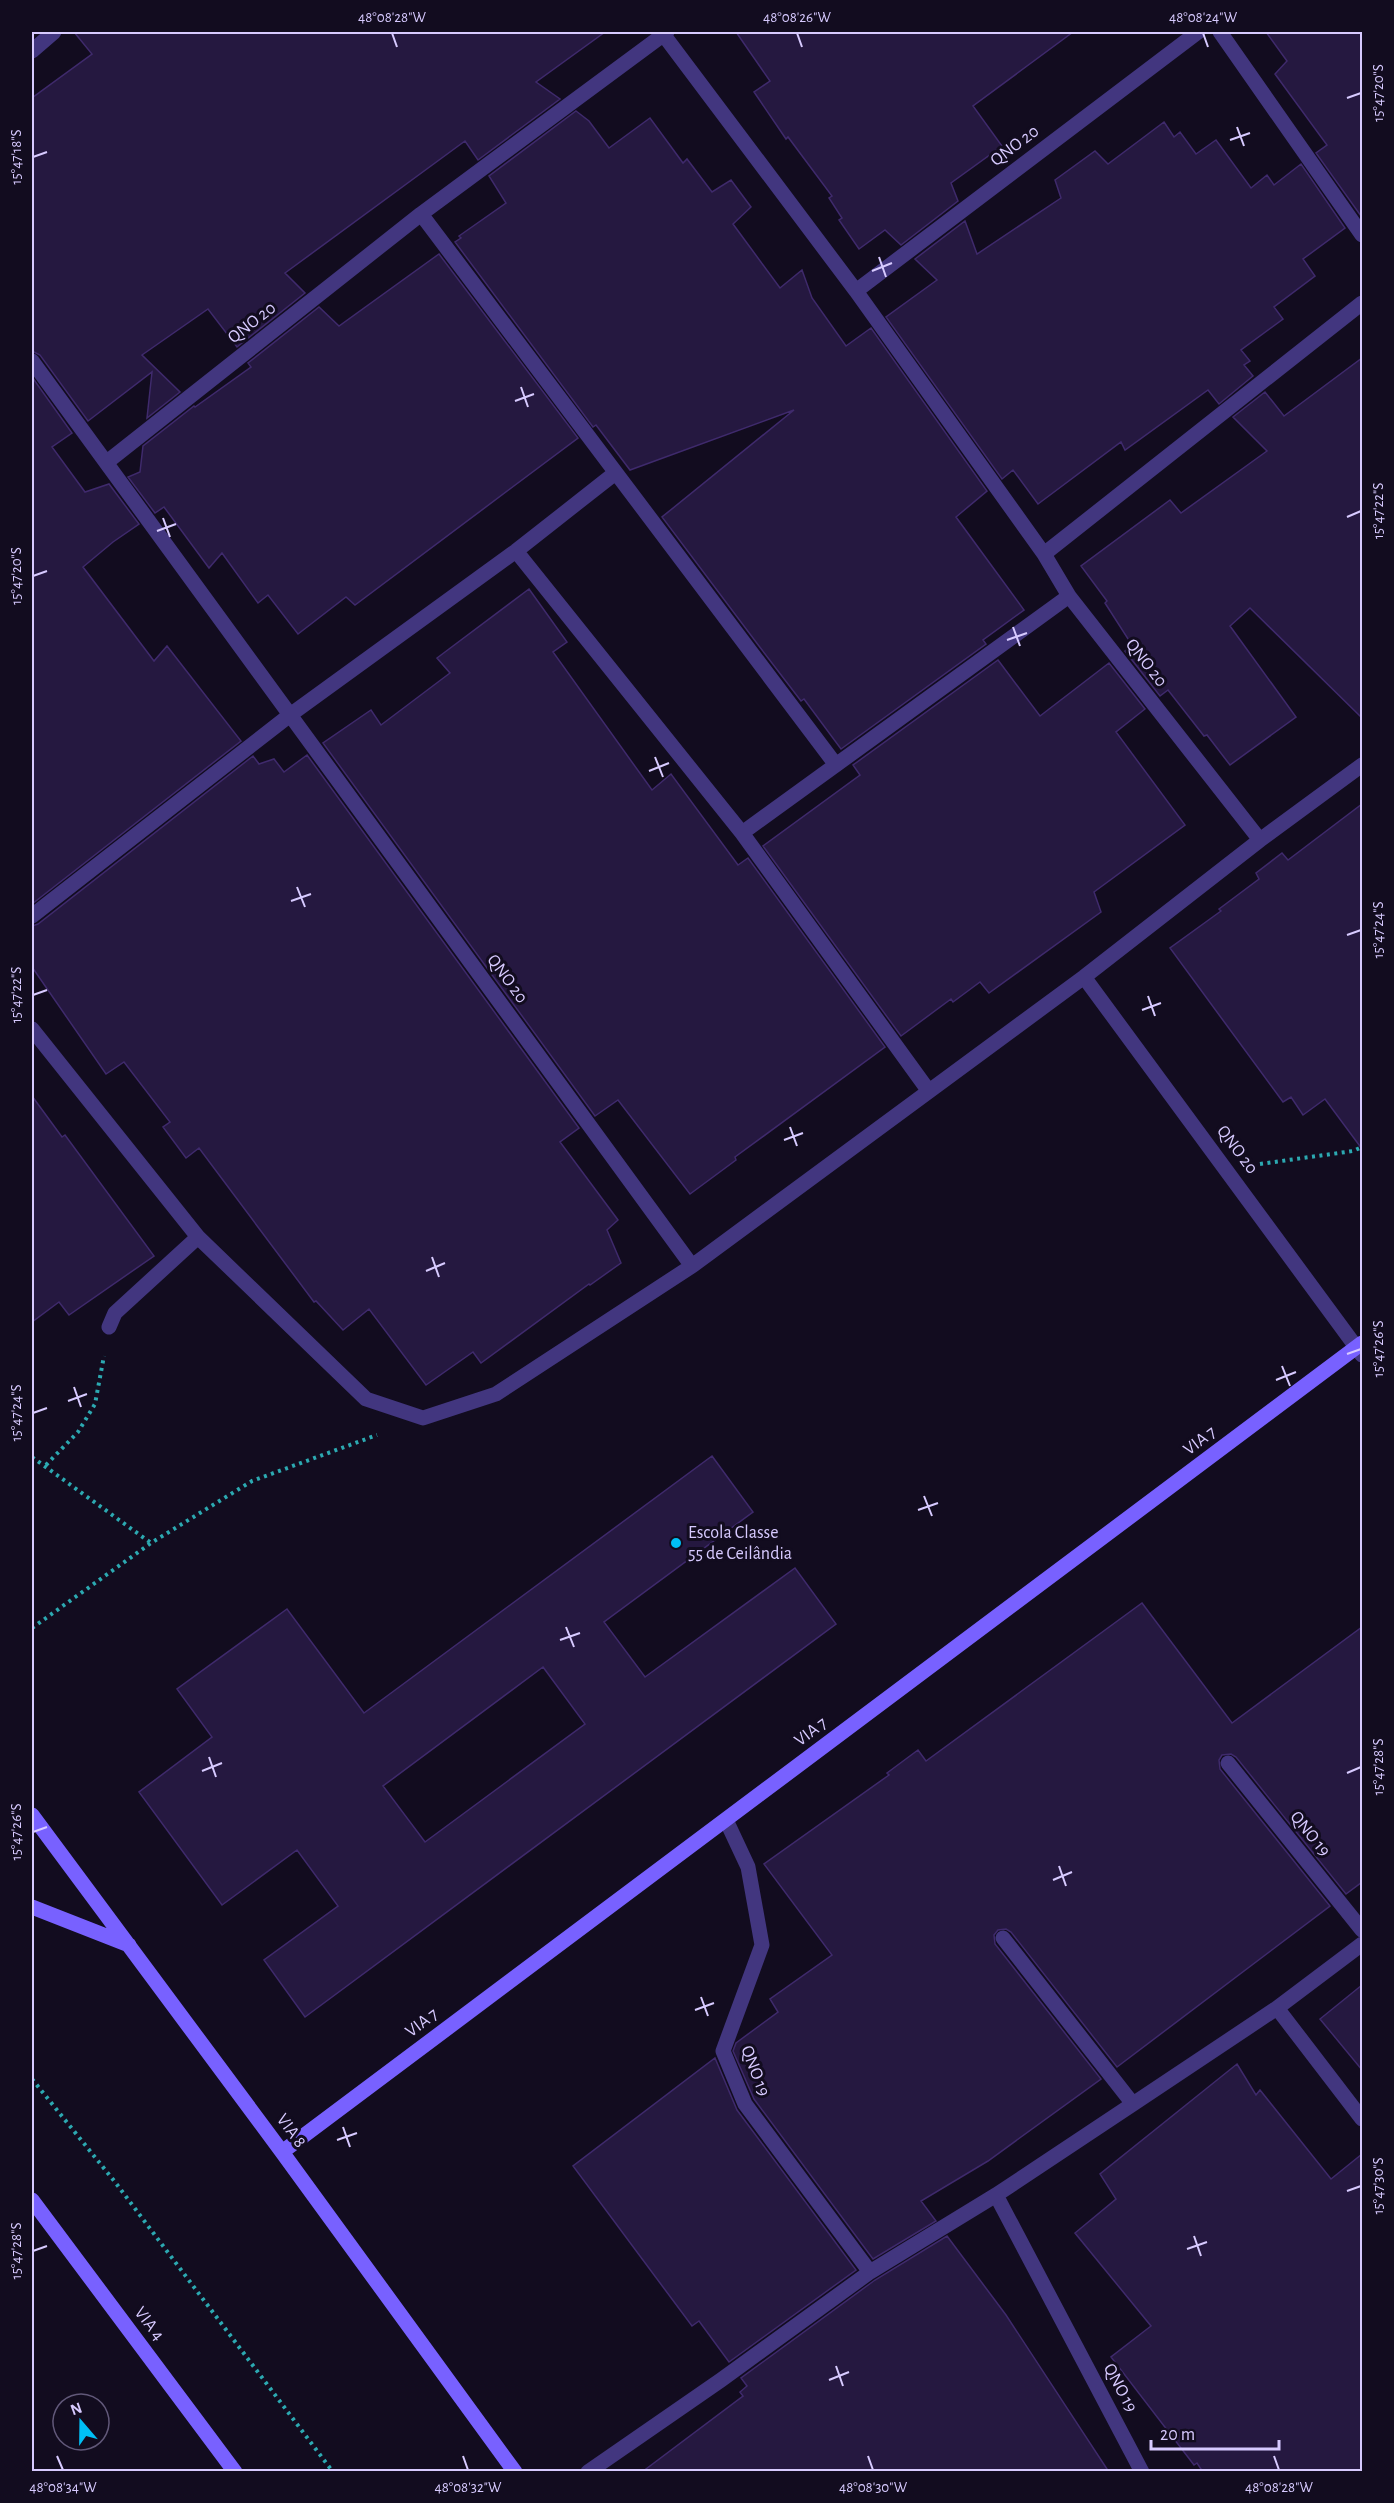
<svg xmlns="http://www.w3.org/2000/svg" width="1394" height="2503" viewBox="0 0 1394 2503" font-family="'Alegreya Sans',sans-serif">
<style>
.building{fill:#251840;stroke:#3f2a6c;stroke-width:1.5;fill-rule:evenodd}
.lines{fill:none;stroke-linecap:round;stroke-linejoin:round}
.path{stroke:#2ca9b1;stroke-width:4;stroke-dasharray:3 4.5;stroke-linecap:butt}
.street{stroke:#42367f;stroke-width:15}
.secondary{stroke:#7861ff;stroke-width:15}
.ticks{fill:none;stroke:#d7caff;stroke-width:2}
.poi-dot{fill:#00bff5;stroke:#120c1f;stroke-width:2}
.labels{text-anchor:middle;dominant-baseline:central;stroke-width:6;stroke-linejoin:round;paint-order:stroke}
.street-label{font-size:18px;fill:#d7caff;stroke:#120c1f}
.poi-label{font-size:18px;fill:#d7caff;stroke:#120c1f;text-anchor:start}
.neatline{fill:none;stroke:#d7caff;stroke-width:2}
.ticks-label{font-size:15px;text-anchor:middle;fill:#d7caff}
</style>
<rect width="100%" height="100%" fill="#120c1f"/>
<path class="building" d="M74,32H605L536,82L560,99L478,160L465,141L285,273L305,293L237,347L208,309L142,355L180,392L147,418L152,372L88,421L40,355L32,351V98L92,54Z
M736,32H1073L973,106L1002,146L951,183L958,201L901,245L885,230L859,249L839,220L842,218L829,198L832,196L788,137L786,139L754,92L770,81Z
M1266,32H1362L1361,216L1316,153L1327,145L1275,74L1287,61Z
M576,111L589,121L609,148L650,118L683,163L687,159L712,192L731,180L751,207L733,224L780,288L802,270L812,298L846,346L871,328L987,491L956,517L1024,610L983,640L986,644L841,749L804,699L801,701L759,646L662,517L794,410L630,470L596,425L593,427L455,242L461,238L459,236L506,203L489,176Z
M1164,122L1174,137L1180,132L1196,154L1216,140L1251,188L1267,175L1274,185L1301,164L1345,228L1303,259L1315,276L1274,307L1283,319L1241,350L1250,361L1244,365L1253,376L1219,404L1208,390L1125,450L1121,442L1038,504L1013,470L1002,479L886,317L937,280L915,259L965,221L977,254L1061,198L1055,180L1095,151L1108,164Z
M439,254L578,438L355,605L346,597L298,634L268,595L258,603L222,553L209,568L164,507L155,513L128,477L140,472L143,446L194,406L195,407L251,367L248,363L319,307L339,326Z
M1362,358V718L1250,608L1230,626L1296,717L1230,765L1207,735L1204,736L1168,690L1160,696L1125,651L1132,645L1105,603L1107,601L1081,566L1170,500L1181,513L1267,451L1233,417L1265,392L1284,416Z
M32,377L72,433L52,447L85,492L109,484L139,524L113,542L83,567L154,661L167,646L241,741L32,904Z
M529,589L567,642L553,652L652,790L671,774L738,865L748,858L885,1047L735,1157L736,1160L690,1194L618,1100L595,1116L323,743L371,710L381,725L450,673L437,658Z
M998,660L1040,716L1109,663L1145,709L1116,732L1185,825L1094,892L1101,912L989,993L980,982L953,1002L951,999L901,1036L763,846L860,775L853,765Z
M307,755L579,1128L560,1142L618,1220L607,1230L621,1263L590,1285L589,1284L481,1363L473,1352L426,1385L369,1309L343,1330L316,1301L314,1302L199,1148L186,1158L163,1127L170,1122L124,1062L106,1074L32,967V926L38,924L253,756L259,764L274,759L284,772Z
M1362,804V1149L1325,1099L1303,1115L1291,1097L1283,1102L1170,948L1221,911L1219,909L1259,879L1256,873L1282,853L1288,860Z
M32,1096L62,1137L65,1135L154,1256L69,1315L59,1302L32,1322Z
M712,1456L753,1512L604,1622L645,1677L795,1568L836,1624L305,2017L264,1960L338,1906L297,1850L222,1905L139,1792L212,1737L177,1689L287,1609L364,1713ZM543,1667L585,1724L425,1842L383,1786Z
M1142,1603L1232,1723L1362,1627V1882L1346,1894L1236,1757L1231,1754L1222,1755L1219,1760L1220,1769L1330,1906L1117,2067L1011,1932L1006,1929L998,1930L994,1935L995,1944L1101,2079L988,2161L921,2201L936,2221L873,2259L754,2099L733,2051L736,2043L778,2012L770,1999L832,1955L764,1864L889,1775L887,1773L918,1750L926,1761Z
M1362,1985V2070L1320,2019Z
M715,2058L737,2110L856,2270L729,2362L699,2321L692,2326L573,2166Z
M1237,2064L1256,2095L1260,2090L1331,2179L1362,2154V2472H1203L1197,2463L1194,2465L1111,2357L1151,2326L1075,2233L1116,2199L1100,2174Z
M947,2236L1006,2315L1109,2472H642L743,2396L740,2392L747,2386L741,2378L875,2280Z"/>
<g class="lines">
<path class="path" d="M1260,1164L1353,1151L1362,1147
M32,1457L151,1543
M46,1465L78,1432L95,1404L104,1356
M32,1628L151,1543L252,1481L377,1435
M32,2079L115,2182L333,2472"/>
<path class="street" d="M1220,32L1362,235
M663,34L856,291L1044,554L1069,596L1260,840
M32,51L54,32
M421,214L836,765
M856,291L1198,32
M32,361L692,1266
M107,462L421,214L667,32
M516,551L742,833L928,1090
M1044,554L1362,303
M742,833L1069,596
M32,916L290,715L516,551L614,474
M1084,977L1362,1355
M32,1029L198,1237L366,1399L423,1418L496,1394L692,1266L1084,977L1260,840L1362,765
M109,1327L115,1313L198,1237
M1228,1763L1362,1930
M726,1820L748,1867L762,1945L723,2051L745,2104L870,2272
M1003,1938L1133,2104
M1277,2008L1362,2119
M996,2195L1142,2472
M588,2472L721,2380L870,2272L996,2195L1133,2104L1277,2008L1362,1944"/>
<path class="secondary" d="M32,1815L282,2152L515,2472
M32,1907L129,1945
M282,2152L1362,1343
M32,2200L235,2472"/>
</g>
<path class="ticks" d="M392,33L397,47M797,33L802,47M1203,33L1208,47M1347,98L1361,93M1237,127L1244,146M1230,140L1250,133M33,157L47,152M879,257L886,277M872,271L892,263M521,387L528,407M515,401L534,394M1347,517L1361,511M163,518L170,537M157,531L176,524M33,576L47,571M1013,627L1020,646M1007,640L1027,633M655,757L663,777M649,771L669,763M297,887L305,907M291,901L311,894M1347,935L1361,930M33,995L47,990M1148,996L1155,1016M1142,1010L1161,1003M790,1127L797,1146M784,1140L803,1133M432,1257L439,1277M426,1271L445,1263M1347,1354L1361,1349M1282,1366L1290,1386M1276,1380L1296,1372M74,1387L81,1407M68,1401L87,1394M33,1413L47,1408M924,1496L932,1516M918,1510L938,1503M566,1627L574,1647M560,1640L580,1633M209,1757L216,1777M202,1771L222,1763M1347,1773L1361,1767M33,1832L47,1827M1059,1866L1066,1886M1053,1880L1072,1872M701,1997L708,2016M695,2010L714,2003M343,2127L350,2147M337,2140L357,2133M1347,2191L1361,2186M1194,2236L1201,2256M1187,2249L1207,2242M33,2251L47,2246M836,2366L843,2386M829,2380L849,2372M57,2456L63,2470M463,2456L468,2470M868,2456L873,2470M1274,2456L1279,2470"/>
<circle class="poi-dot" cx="676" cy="1543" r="6"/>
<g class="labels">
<g class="street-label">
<text transform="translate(1015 146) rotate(-37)">QNO 20</text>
<text transform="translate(252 323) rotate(-38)">QNO 20</text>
<text transform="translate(1146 663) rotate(52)">QNO 20</text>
<text transform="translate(507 979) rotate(54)">QNO 20</text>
<text transform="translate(1237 1150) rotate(53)">QNO 20</text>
<text transform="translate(1200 1441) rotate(-37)">VIA 7</text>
<text transform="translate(811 1732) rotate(-37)">VIA 7</text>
<text transform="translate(1310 1834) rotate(51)">QNO 19</text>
<text transform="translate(422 2023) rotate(-37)">VIA 7</text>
<text transform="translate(755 2071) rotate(69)">QNO 19</text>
<text transform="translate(291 2131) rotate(54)">VIA 8</text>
<text transform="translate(149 2324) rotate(53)">VIA 4</text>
<text transform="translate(1120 2388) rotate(62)">QNO 19</text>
</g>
<g class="poi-label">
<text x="688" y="1533">Escola Classe<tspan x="688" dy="21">55 de Ceilândia</tspan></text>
</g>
</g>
<rect width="1394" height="2503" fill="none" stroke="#120c1f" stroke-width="66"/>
<g transform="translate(81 2422) rotate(340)"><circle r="28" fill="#120c1f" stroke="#615879" stroke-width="1.5"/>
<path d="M0-4.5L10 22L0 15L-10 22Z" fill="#00bff5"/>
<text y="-9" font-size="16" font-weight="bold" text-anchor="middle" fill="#d7caff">N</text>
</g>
<path d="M1151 2440v9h128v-9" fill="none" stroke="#d7caff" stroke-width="3"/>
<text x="1160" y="2440" font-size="18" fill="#d7caff" stroke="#120c1f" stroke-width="4.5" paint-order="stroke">20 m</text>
<rect x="33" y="33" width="1328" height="2437" class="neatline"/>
<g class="ticks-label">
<text x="392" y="22">48°08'28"W</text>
<text x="797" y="22">48°08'26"W</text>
<text x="1203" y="22">48°08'24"W</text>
<text transform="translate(1378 93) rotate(-90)" y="5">15°47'20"S</text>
<text transform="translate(16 157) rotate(-90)" y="5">15°47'18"S</text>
<text transform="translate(1378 511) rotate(-90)" y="5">15°47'22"S</text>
<text transform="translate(16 576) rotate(-90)" y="5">15°47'20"S</text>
<text transform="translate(1378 930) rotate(-90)" y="5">15°47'24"S</text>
<text transform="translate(16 995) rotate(-90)" y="5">15°47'22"S</text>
<text transform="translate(1378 1349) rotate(-90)" y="5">15°47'26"S</text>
<text transform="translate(16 1413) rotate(-90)" y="5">15°47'24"S</text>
<text transform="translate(1378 1767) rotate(-90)" y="5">15°47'28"S</text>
<text transform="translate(16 1832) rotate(-90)" y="5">15°47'26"S</text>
<text transform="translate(1378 2186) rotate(-90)" y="5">15°47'30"S</text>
<text transform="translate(16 2251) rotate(-90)" y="5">15°47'28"S</text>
<text x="63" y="2492">48°08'34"W</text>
<text x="468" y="2492">48°08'32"W</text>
<text x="873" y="2492">48°08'30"W</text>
<text x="1279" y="2492">48°08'28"W</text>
</g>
</svg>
